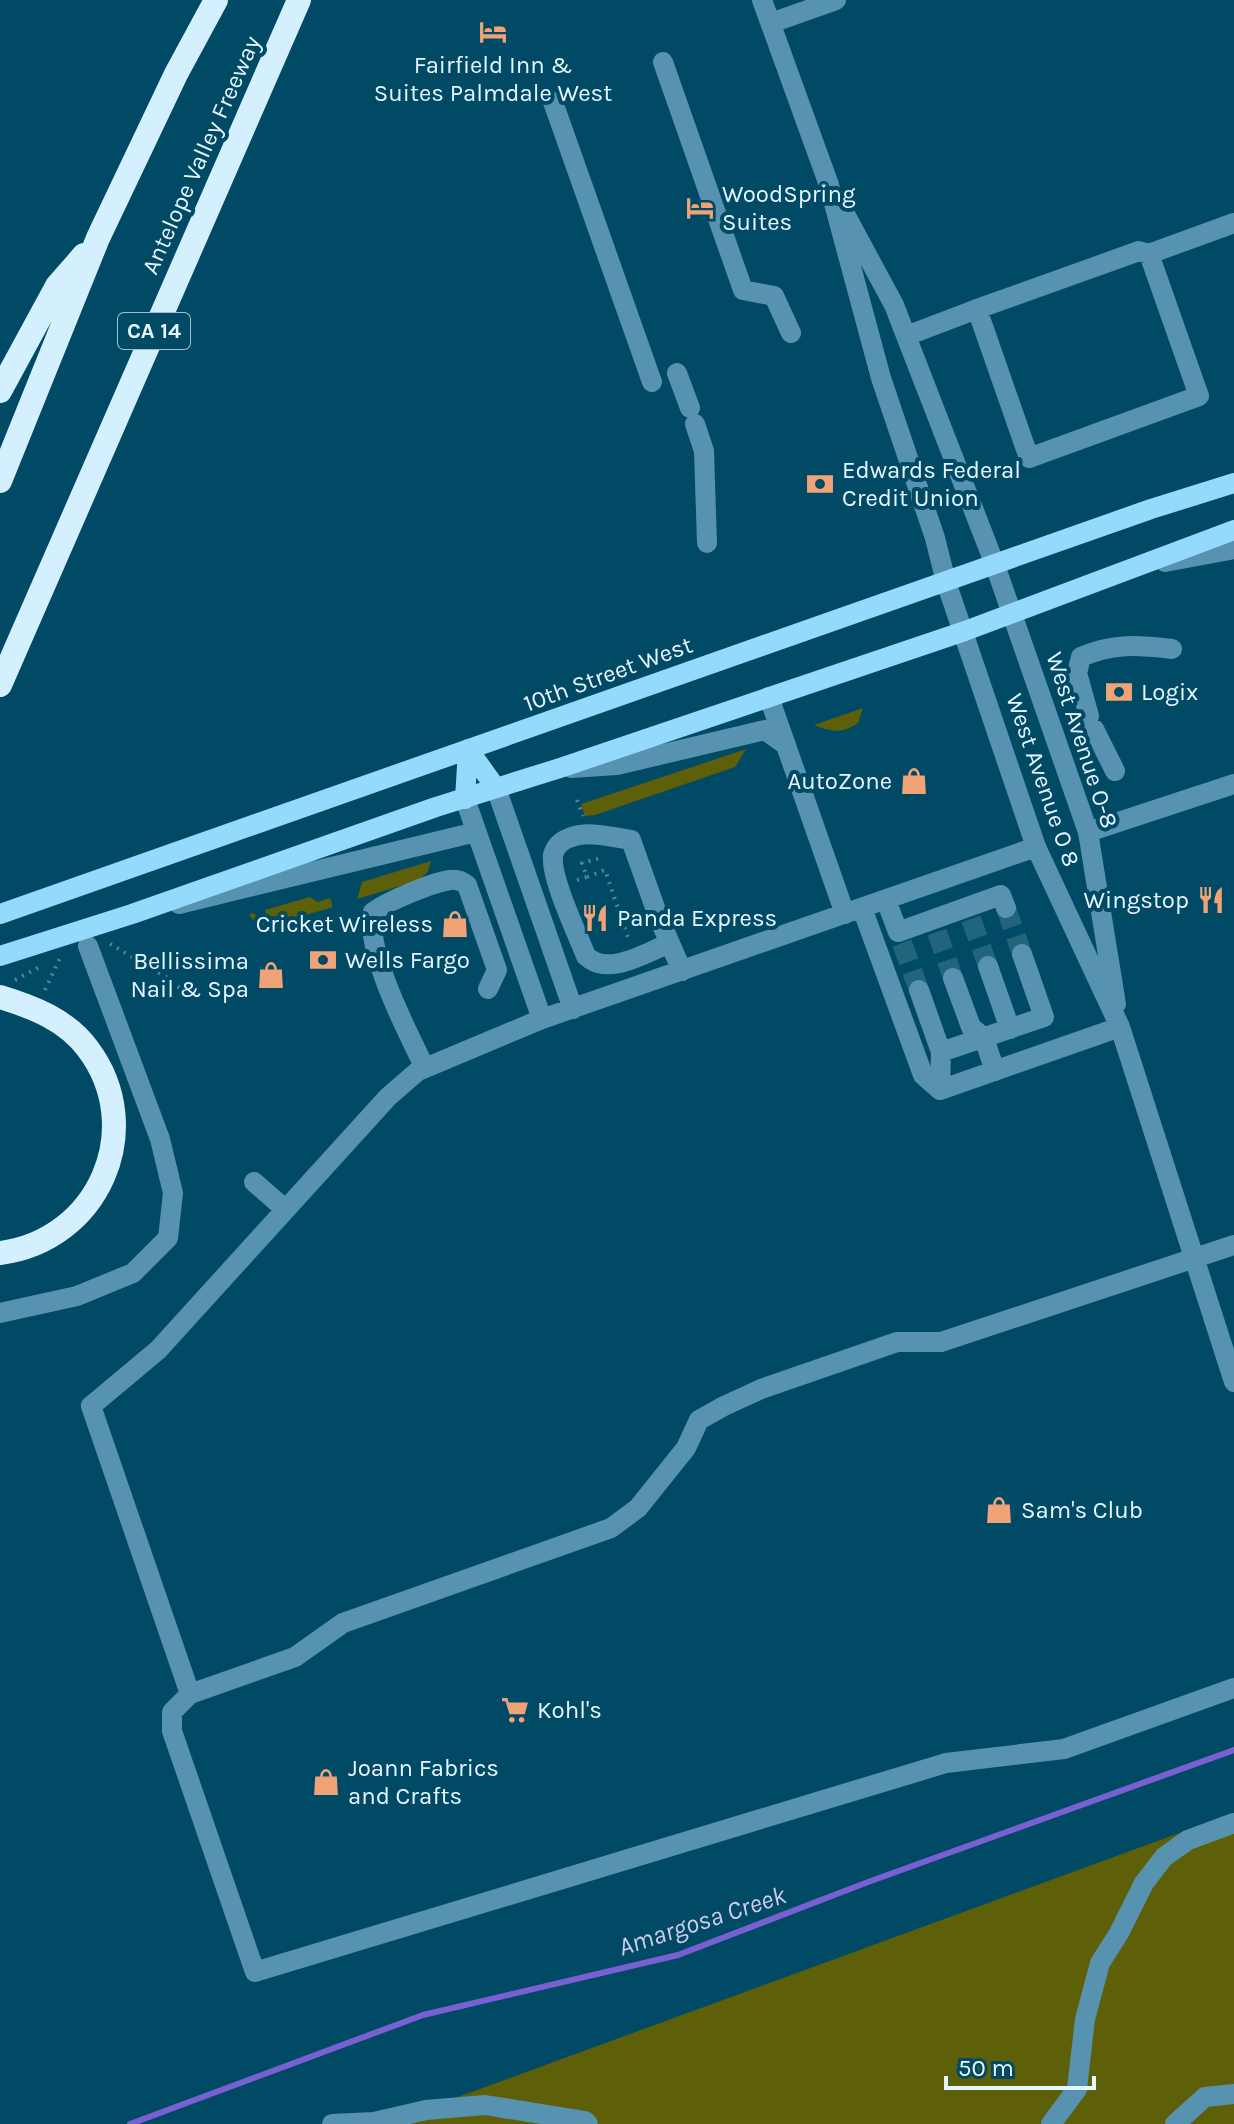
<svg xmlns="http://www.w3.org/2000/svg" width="1234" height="2124" viewBox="0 0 1234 2124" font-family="Karla,sans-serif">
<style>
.green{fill:#5e5f09}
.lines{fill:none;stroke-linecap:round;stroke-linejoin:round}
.stream{stroke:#7960d2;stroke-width:6}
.minor-tunnel{stroke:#22647c;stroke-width:20;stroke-dasharray:20 10;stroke-linecap:butt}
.path{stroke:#51869b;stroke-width:4;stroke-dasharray:2 6;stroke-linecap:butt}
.minor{stroke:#5793b0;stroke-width:20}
.major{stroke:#93dafd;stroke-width:20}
.highway{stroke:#d4effd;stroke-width:24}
.labels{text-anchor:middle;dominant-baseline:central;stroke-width:8;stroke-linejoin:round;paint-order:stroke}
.shield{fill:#004a65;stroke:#a1c2d0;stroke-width:2}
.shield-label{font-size:22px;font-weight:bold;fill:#e6f6fe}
.poi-label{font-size:24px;fill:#e6f6fe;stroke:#004a65;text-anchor:start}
.street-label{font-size:24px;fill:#e6f6fe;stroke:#004a65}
.water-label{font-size:26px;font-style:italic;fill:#cfcce9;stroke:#004a65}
</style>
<rect width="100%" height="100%" fill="#004a65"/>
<path class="green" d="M863,708L858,723C842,734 831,732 814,725Z
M746,749L735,767L595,815L585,816L581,804Z
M431,861L428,871L420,880L357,899L362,882Z
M310,897L318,902L330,898L333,907L269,926H257L249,914L254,913L258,919L266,917L265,910Z
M1234,1813V2124H384Z"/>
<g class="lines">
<path class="stream" d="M130,2124L423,2015L678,1955L868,1882L1234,1750"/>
<path class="minor-tunnel" d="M1006,908L1022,954
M971,919L988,966
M937,932L953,978
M902,943L919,990"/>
<path class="path" d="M577,800L583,816
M587,877L605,870L628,938L626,939
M577,880L587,877L582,863L604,857
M110,944L166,977L191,997
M15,980L43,965
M45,990L60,958"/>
<path class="minor" d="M762,0L829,185L881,378L935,538L946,582L1036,847L1120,1027L1234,1382
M771,23L836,0
M663,62L743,290L774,296L791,333
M553,102L652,382
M846,216L894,305L995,565L1088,832L1116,1004
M1149,254L1199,396L1029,458L977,309L1139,251L1149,254L1234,223
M906,336L977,309
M677,373L690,408
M695,424L704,451L707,543
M1165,562L1234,549
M769,697L845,914
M1089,716L1077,673L1081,657C1113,643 1138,645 1172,649
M1094,729L1115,771
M571,768L617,765L765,730L786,745
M496,788L573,1009
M465,799L542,1019
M1088,832L1234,784
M1036,847L542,1019L418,1071L388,1097L158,1350L91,1406L190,1694L295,1657L343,1623L611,1528L638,1508L686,1448L699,1420L724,1406L761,1389L897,1342H941L1234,1245
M886,900L898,932L1001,895L1006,908
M179,904L476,832
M862,908L923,1075L940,1090
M670,943C645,953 608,977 586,956C577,933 550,877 553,855C555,847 561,841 569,838C588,830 611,837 631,840L658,916L682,971
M988,966L1010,1029
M953,978L971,1027L984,1038L995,1071
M919,990L941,1052L940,1090
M941,1052L1044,1017L1022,954
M425,1068C407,1031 365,951 373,912C388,901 431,883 450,880C456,879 462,881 467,885L497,970L488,989
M940,1090L1120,1027
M254,1182L285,1209
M0,1313L77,1296L133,1273L168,1238L173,1193L160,1139L88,946
M190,1694L172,1712V1731L255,1972L946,1763L1064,1749L1234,1688
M332,2124L374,2122L426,2110L485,2105L585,2121L588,2124
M1051,2124L1077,2089L1085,2019L1100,1963L1119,1933L1144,1883L1164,1857L1188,1840L1234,1823
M1175,2124L1205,2097L1234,2094"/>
<path class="major" d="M468,749L496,788
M465,799L468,749
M0,914L1151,509L1234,483
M0,956L132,914L436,807L560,768L965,631L1234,530"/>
<path class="highway" d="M0,391L57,286L84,255
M0,481L98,238L176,74L216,0
M0,685L299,0
M0,997C33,1007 67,1020 88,1049C148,1129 98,1241 0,1253"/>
</g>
<defs>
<g id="hotel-bare" transform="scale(2.16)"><path d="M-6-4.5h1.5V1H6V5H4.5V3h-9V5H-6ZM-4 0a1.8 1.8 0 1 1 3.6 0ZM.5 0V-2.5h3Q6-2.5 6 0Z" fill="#efa377" stroke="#004a65" stroke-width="2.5" paint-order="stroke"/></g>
<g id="bank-bare" transform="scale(2.16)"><path d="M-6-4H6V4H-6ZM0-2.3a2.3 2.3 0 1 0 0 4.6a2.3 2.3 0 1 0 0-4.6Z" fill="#efa377" stroke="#004a65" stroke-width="2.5" paint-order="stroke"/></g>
<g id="shop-bare" transform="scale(2.16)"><path d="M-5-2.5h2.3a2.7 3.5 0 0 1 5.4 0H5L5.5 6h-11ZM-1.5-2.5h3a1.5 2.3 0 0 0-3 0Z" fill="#efa377" stroke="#004a65" stroke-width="2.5" paint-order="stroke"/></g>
<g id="restaurant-bare" transform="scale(2.16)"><path d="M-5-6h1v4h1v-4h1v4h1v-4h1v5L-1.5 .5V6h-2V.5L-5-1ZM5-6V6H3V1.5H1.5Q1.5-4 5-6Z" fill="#efa377" stroke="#004a65" stroke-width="2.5" paint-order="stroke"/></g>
<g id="supermarket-bare" transform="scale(2.16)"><path d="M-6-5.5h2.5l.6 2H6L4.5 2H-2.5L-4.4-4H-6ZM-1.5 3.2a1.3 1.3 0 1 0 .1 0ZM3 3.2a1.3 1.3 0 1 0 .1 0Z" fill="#efa377" stroke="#004a65" stroke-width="2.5" paint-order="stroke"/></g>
</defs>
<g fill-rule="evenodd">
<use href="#hotel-bare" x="493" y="32"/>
<use href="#hotel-bare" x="700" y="208"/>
<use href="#bank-bare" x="820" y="484"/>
<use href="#bank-bare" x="1119" y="692"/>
<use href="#shop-bare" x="914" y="781"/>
<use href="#restaurant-bare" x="1211" y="900"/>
<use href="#restaurant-bare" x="595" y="918"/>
<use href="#shop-bare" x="455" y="924"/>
<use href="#bank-bare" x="323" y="960"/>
<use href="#shop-bare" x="271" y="975"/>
<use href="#shop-bare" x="999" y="1510"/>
<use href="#supermarket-bare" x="515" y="1710"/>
<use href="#shop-bare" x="326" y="1782"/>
</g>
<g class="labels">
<rect class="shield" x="118" y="313" width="72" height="36" rx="6"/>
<g class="shield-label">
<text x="154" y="331">CA 14</text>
</g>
<g class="poi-label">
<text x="493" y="65" text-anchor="middle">Fairfield Inn &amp;<tspan x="493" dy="28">Suites Palmdale West</tspan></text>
<text x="722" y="194">WoodSpring<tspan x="722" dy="28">Suites</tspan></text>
<text x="842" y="470">Edwards Federal<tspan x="842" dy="28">Credit Union</tspan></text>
<text x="1141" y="692">Logix</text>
<text x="892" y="781" text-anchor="end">AutoZone</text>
<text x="1189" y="900" text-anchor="end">Wingstop</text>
<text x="617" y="918">Panda Express</text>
<text x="433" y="924" text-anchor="end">Cricket Wireless</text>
<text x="345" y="960">Wells Fargo</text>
<text x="249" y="961" text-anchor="end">Bellissima<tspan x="249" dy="28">Nail &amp; Spa</tspan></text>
<text x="1021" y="1510">Sam's Club</text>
<text x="537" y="1710">Kohl's</text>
<text x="348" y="1768">Joann Fabrics<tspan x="348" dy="28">and Crafts</tspan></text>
</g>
<g class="street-label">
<text transform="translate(201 155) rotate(-66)">Antelope Valley Freeway</text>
<text transform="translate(608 674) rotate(-20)">10th Street West</text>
<text transform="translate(1082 740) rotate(72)">West Avenue O-8</text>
<text transform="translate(1043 780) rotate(71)">West Avenue O 8</text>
</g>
<g class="water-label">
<text transform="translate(702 1921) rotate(-18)">Amargosa Creek</text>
</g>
</g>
<path d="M946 2076v12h148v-12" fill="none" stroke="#e6f6fe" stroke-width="4"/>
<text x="958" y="2076" font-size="24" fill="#e6f6fe" stroke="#004a65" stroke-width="6" paint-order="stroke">50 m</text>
</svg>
